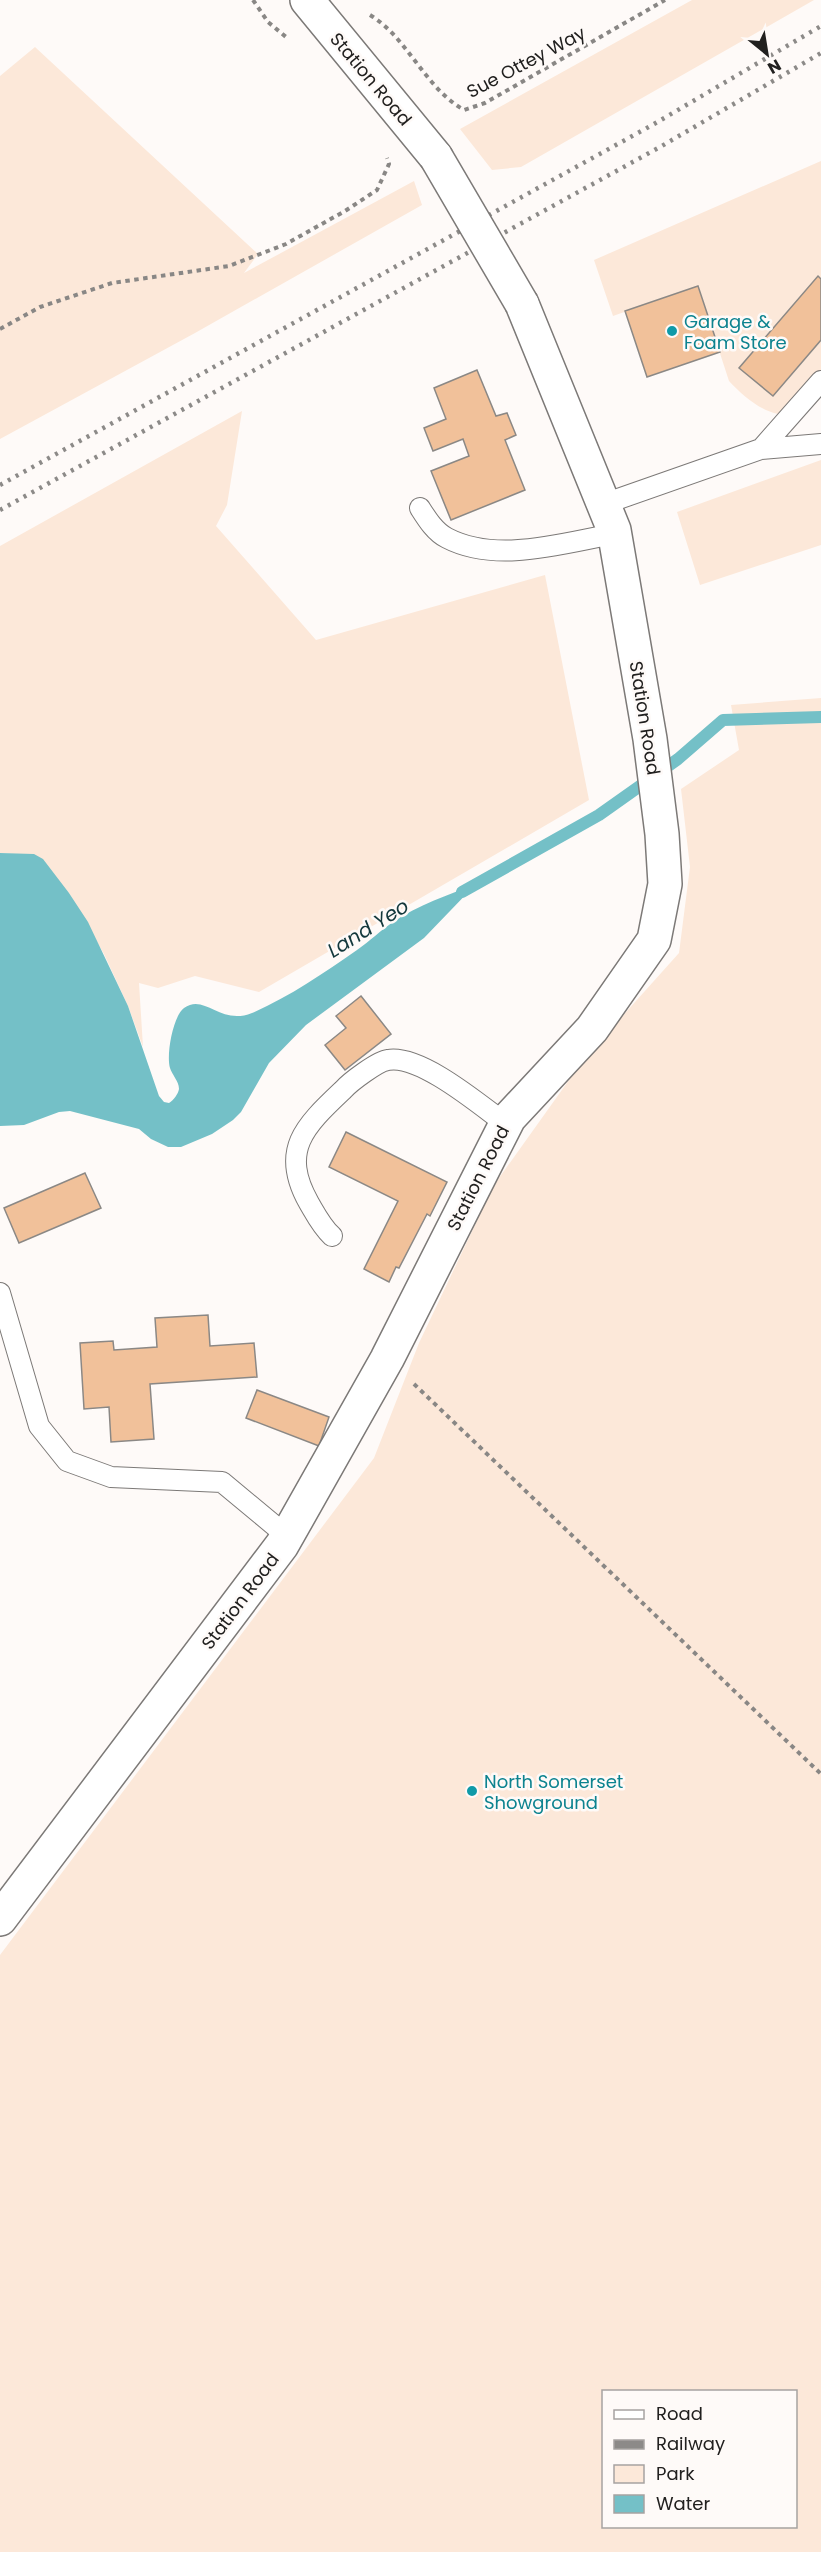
<svg xmlns="http://www.w3.org/2000/svg" width="821" height="2552" viewBox="0 0 821 2552" font-family="Poppins,sans-serif">
<style>
.green{fill:#fce8d9;fill-rule:evenodd}
.water{fill:#74c0c7}
.lines{fill:none;stroke-linecap:round;stroke-linejoin:round}
.stream{stroke:#74c0c7;stroke-width:12}
.building{fill:#f1c19a;stroke:#8b8885;stroke-width:1.5}
.lane-casing{stroke:#7c7977;stroke-width:22}
.street-casing{stroke:#7c7977;stroke-width:36}
.path{stroke:#898785;stroke-width:4;stroke-dasharray:4.5 4.5;stroke-linecap:butt}
.lane{stroke:#fff;stroke-width:20}
.street{stroke:#fff;stroke-width:33}
.rail{stroke:#8c8a88;stroke-width:4.5;stroke-dasharray:3 6;stroke-linecap:butt}
.street-bridge-casing{stroke:#7c7977;stroke-width:36;stroke-linecap:butt}
.street-bridge{stroke:#fff;stroke-width:33}
.culture-dot{fill:#0f9aa8;stroke:#fefaf8;stroke-width:2}
.labels{text-anchor:middle;dominant-baseline:central;stroke-width:5;stroke-linejoin:round;paint-order:stroke}
.street-label{font-size:18px;fill:#21201f;stroke:#fefaf8}
.culture-label{font-size:18px;fill:#0d838f;stroke:#fefaf8;text-anchor:start}
.water-label{font-size:20px;font-style:italic;fill:#13383c;stroke:#fefaf8}
</style>
<rect width="100%" height="100%" fill="#fefaf8"/>
<path class="green" d="M692,0H814L521,167L492,170L460,129Z
M35,47L258,254L244,273L414,181L422,205L195,333L0,439V76Z
M821,161V370L792,404L778,414C759,410 742,395 729,381L698,286L613,316L594,260Z
M242,411L227,505L216,526L316,640L545,575L589,800L259,992L195,976L158,988L139,983L143,1047L128,1006L104,954L69,893L13,854L0,853V546Z
M821,460V545L700,585L677,512Z
M821,698V2552H0V1955L374,1458L419,1343L494,1185L584,1059L679,953L690,867L681,789L739,750L731,705ZM604,2392H796V2526H604Z"/>
<path class="water" d="M0,853L34,854L43,859L69,893L88,922L128,1006L159,1096L164,1102L169,1103C174,1100 178,1094 179,1089C179,1081 172,1075 170,1068C166,1055 173,1016 184,1008C205,993 220,1026 252,1013C289,997 324,973 357,950C370,941 381,930 393,922C418,905 448,895 476,884L424,938L306,1025L269,1063L241,1112L233,1120L212,1134L181,1147H168L151,1139L139,1129L70,1111L59,1112L24,1125L0,1126Z"/>
<g class="lines">
<path class="stream" d="M462,892L599,815L678,759L723,720L821,717"/>
</g>
<path class="building" d="M818,276L821,279V340L773,396L739,368Z
M698,286L720,352L647,377L625,311Z
M477,370L496,416L507,413L516,435L505,440L525,490L451,520L431,471L469,456L463,439L433,451L424,428L446,419L434,388Z
M361,996L391,1034L345,1070L325,1045L346,1028L336,1016Z
M346,1132L447,1182L430,1216L427,1214L399,1268L396,1267L389,1282L364,1269L398,1201L329,1167Z
M85,1173L101,1208L19,1243L4,1208Z
M208,1315L210,1346L254,1343L257,1377L150,1384L154,1439L111,1442L109,1407L84,1409L80,1343L113,1341L114,1350L157,1347L155,1318Z
M257,1390L329,1417L319,1446L246,1418Z"/>
<g class="lines">
<g class="lane-casing">
<path id="lane" d="M761,449L821,381
M604,504L761,449L821,444
M420,508C427,519 435,532 447,538C497,564 563,543 614,534
M332,1236C322,1227 316,1215 309,1203C279,1150 305,1126 343,1090C350,1082 378,1061 388,1060C420,1054 480,1105 506,1124
M0,1293L39,1426L67,1461L111,1477L222,1482L287,1536"/>
</g>
<g class="street-casing">
<path id="street" d="M307,0L436,157
M0,1919L282,1545L387,1359L509,1118L592,1029L654,940L665,884L662,834L650,739L614,530L522,304"/>
</g>
<path class="path" d="M253,0L268,22L286,37
M370,15C408,38 424,87 464,110L485,103L665,0
M0,329L40,307L112,283L229,266L286,244L345,211L377,190L389,164L387,158
M414,1384L821,1774"/>
<use href="#lane" class="lane"/>
<use href="#street" class="street"/>
<path class="rail" d="M0,485L654,124L821,26
M0,510L660,147L821,53"/>
<g class="street-bridge-casing">
<path id="street-bridge" d="M436,157L522,304"/>
</g>
<use href="#street-bridge" class="street-bridge"/>
</g>
<g class="culture-dot">
<circle cx="672" cy="331" r="6"/>
<circle cx="472" cy="1791" r="6"/>
</g>
<g class="labels">
<g class="street-label">
<text transform="translate(526 62) rotate(-28)">Sue Ottey Way</text>
<text transform="translate(371 79) rotate(50)">Station Road</text>
<text transform="translate(645 718) rotate(81)">Station Road</text>
<text transform="translate(478 1178) rotate(-63)">Station Road</text>
<text transform="translate(240 1601) rotate(-53)">Station Road</text>
</g>
<g class="culture-label">
<text x="684" y="321">Garage &amp;<tspan x="684" dy="21">Foam Store</tspan></text>
<text x="484" y="1781">North Somerset<tspan x="484" dy="21">Showground</tspan></text>
</g>
<g class="water-label">
<text transform="translate(368 928) rotate(-32)">Land Yeo</text>
</g>
</g>
<rect x="602" y="2390" width="195" height="138" fill="#fefaf8" stroke="#a6a3a1" stroke-width="1.5"/>
<rect x="614" y="2410" width="30" height="9" fill="#ffffff" stroke="#a6a3a1" stroke-width="1.5"/>
<text x="656" y="2420" font-size="18" fill="#21201f">Road</text>
<rect x="614" y="2440" width="30" height="9" fill="#8c8a88" stroke="#a6a3a1" stroke-width="1.5"/>
<text x="656" y="2450" font-size="18" fill="#21201f">Railway</text>
<rect x="614" y="2465" width="30" height="18" fill="#fce8d9" stroke="#a6a3a1" stroke-width="1.5"/>
<text x="656" y="2480" font-size="18" fill="#21201f">Park</text>
<rect x="614" y="2495" width="30" height="18" fill="#74c0c7" stroke="#a6a3a1" stroke-width="1.5"/>
<text x="656" y="2510" font-size="18" fill="#21201f">Water</text>
<g transform="translate(767 54) rotate(150)" stroke="#fefaf8" stroke-width="4.5" paint-order="stroke">
<path d="M0-4.5L10 22L0 15L-10 22Z" fill="#21201f"/>
<text y="-9" font-size="16" font-weight="bold" text-anchor="middle" fill="#21201f">N</text>
</g>
</svg>
